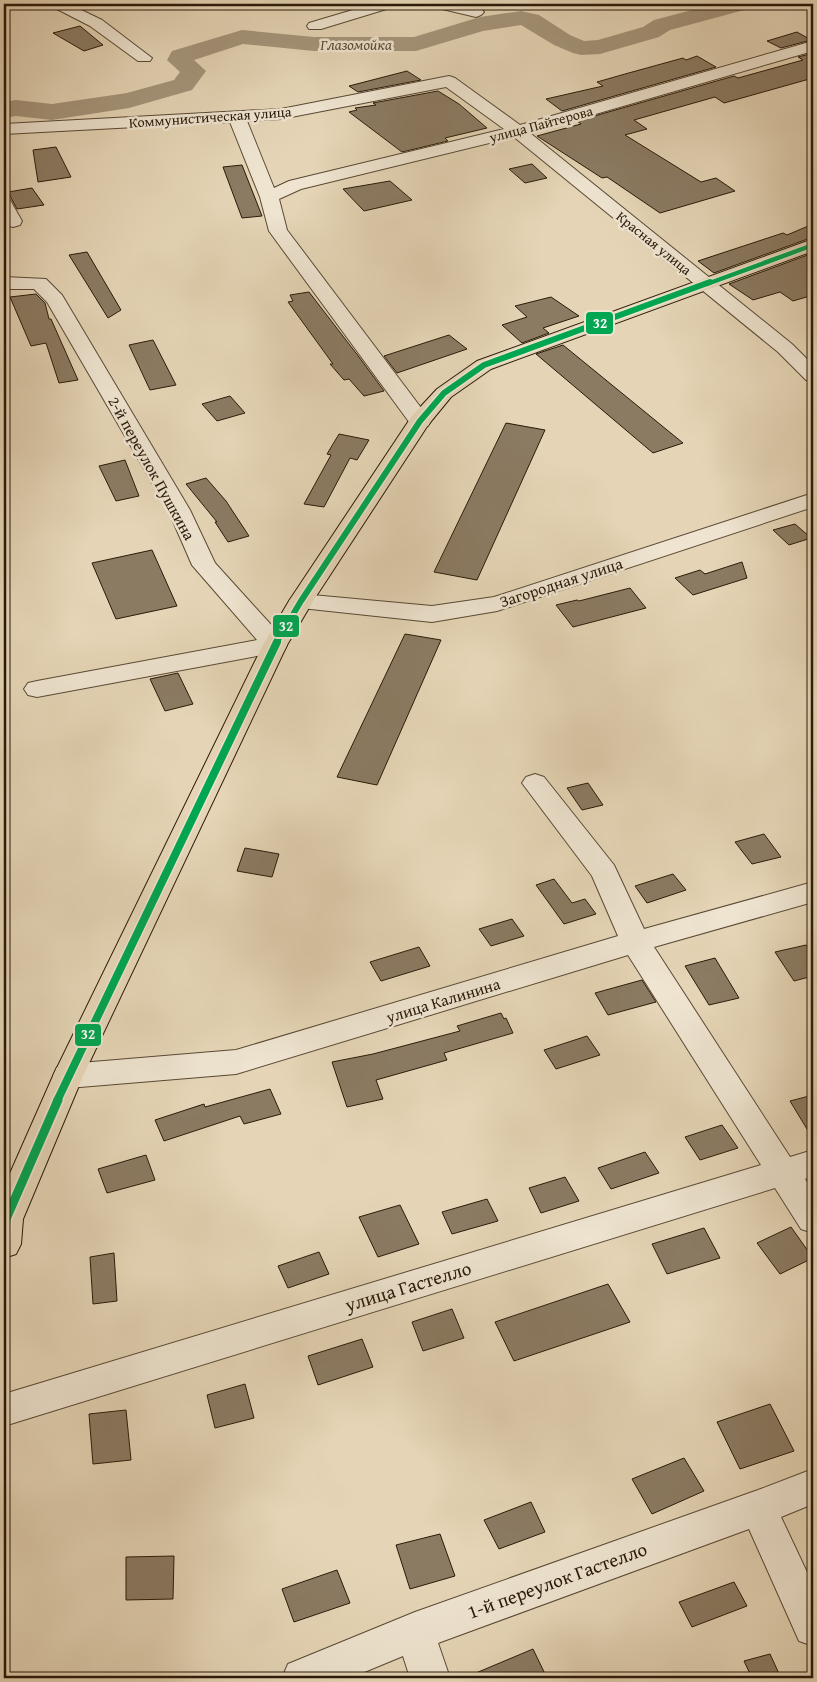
<svg xmlns="http://www.w3.org/2000/svg" width="817" height="1682" viewBox="0 0 817 1682" font-family="'Gentium Book Plus',serif">
<style>
.lines{fill:none;stroke-linecap:round;stroke-linejoin:round}
.river{fill:#a5957b;fill-rule:evenodd}
.building{fill:#8b7b63;stroke:#2a1a09}
.minor-casing{stroke:#594934;stroke-width:2}
.major-casing{stroke:#2a1a09;stroke-width:2}
.minor{fill:#eee4d0;fill-rule:evenodd}
.major{fill:#e5d5b6;fill-rule:evenodd}
.bus-1-far3-casing{stroke:#eee4d0;stroke-width:7}
.bus-1-far2-casing{stroke:#eee4d0;stroke-width:9}
.bus-1-far1-casing{stroke:#eee4d0;stroke-width:11}
.bus-1-casing{stroke:#eee4d0;stroke-width:13}
.bus-1-far3{stroke:#00a651;stroke-width:4.5}
.bus-1-far2{stroke:#00a651;stroke-width:6}
.bus-1-far1{stroke:#00a651;stroke-width:8}
.bus-1{stroke:#00a651;stroke-width:9}
.labels{text-anchor:middle;dominant-baseline:central;stroke-width:5;stroke-linejoin:round;paint-order:stroke}
.far-street-label{font-size:14px;fill:#2a1a09;stroke:#eee4d0}
.far-water-label{font-size:15px;font-style:italic;fill:#5b4b37;stroke:#eee4d0}
.street-label{font-size:16px;fill:#2a1a09;stroke:#eee4d0}
.near-street-label{font-size:19px;fill:#2a1a09;stroke:#eee4d0}
.line-badge{stroke:#eee4d0;stroke-width:2}
.badge-label{font-size:14px;text-anchor:middle;font-weight:bold;fill:#fff}
</style>
<rect width="100%" height="100%" fill="#e5d5b6"/>
<filter id="stains"><feTurbulence type="fractalNoise" baseFrequency=".004" numOctaves="4"/><feColorMatrix values="0 0 0 0 .2 0 0 0 0 .09 0 0 0 0 .02 0 0 0 .5 -.17"/></filter>
<radialGradient id="worn" r=".72"><stop offset=".6" stop-color="#630" stop-opacity="0"/><stop offset="1" stop-color="#630" stop-opacity=".3"/></radialGradient>
<g class="lines">
<path class="river" d="M715,4H751L748,9L670,30L659,37L600,54L581,55L573,53L554,45L521,25L483,31L416,51H314L243,44L194,60L206,71L192,90L129,108L52,120L16,116L4,118V102L16,100L52,104L127,93L174,80L180,72L167,60L172,51L242,30L314,37H414L480,17L521,11L539,15L570,35L584,41L598,40L643,27L654,20Z"/>
</g>
<path class="building" d="M80,26L103,45L84,51L53,33Z
M797,32L811,40L781,48L767,41Z
M813,53V78L724,103L715,97L634,120L647,129L625,135L701,182L716,178L735,191L660,213L607,177L602,178L537,136L581,124L577,121L734,76L738,78L803,60L798,57Z
M697,56L716,67L562,111L546,99L603,86L597,82L625,74L683,58L686,60Z
M407,71L421,80L358,92L349,86Z
M438,91L459,104L487,128L445,138L448,141L402,152L349,112L357,110L355,108L376,105L373,103Z
M56,147L71,177L38,182L33,150Z
M532,164L547,178L525,183L509,169Z
M242,165L262,216L242,218L223,167Z
M390,181L412,200L364,211L343,189Z
M32,188L44,205L17,209L8,192Z
M813,224V237L714,273L698,261L783,233L787,235Z
M87,252L121,310L108,318L69,255Z
M813,253V295L793,301L780,292L753,300L729,284Z
M309,292L359,357L384,391L364,396L349,379L344,380L330,364H333L288,302L293,301L290,295Z
M36,294L45,303L49,319H51L78,380L59,383L46,343L31,346L10,297Z
M551,297L579,316L543,328L549,333L522,343L502,325L527,317L515,306Z
M449,335L467,349L397,373L384,356Z
M153,340L176,385L150,390L129,345Z
M563,345L683,443L653,453L536,354Z
M230,396L245,413L217,421L202,404Z
M506,423L545,430L477,580L434,572Z
M339,434L369,440L357,460L350,458L324,507L304,504L331,455L327,454Z
M125,460L139,496L116,501L99,466Z
M206,478L226,501L249,536L228,542L215,522H217L186,484Z
M795,524L811,538L789,545L773,530Z
M152,550L177,606L116,619L92,563Z
M742,562L747,578L693,595L675,578L700,570L705,574Z
M630,588L646,608L573,627L556,605L577,600L579,601Z
M405,634L441,640L377,785L337,777Z
M178,673L193,704L165,711L150,679Z
M588,783L603,805L582,810L567,788Z
M764,834L781,857L752,864L735,842Z
M245,848L279,854L272,877L237,871Z
M673,874L686,890L647,903L635,886Z
M554,879L572,903L585,899L596,914L564,924L536,885Z
M512,919L524,936L491,946L479,929Z
M806,945L813,956V976L794,981L775,952Z
M419,947L430,966L381,981L370,962Z
M715,958L739,998L709,1005L685,966Z
M642,980L656,1002L608,1015L595,993Z
M501,1013L504,1019L506,1018L513,1033L444,1053L447,1060L376,1080L383,1099L347,1107L332,1062L373,1054L460,1031L457,1026Z
M587,1036L600,1055L556,1069L544,1050Z
M270,1089L281,1114L244,1124L240,1116L164,1141L155,1120L204,1104L205,1107Z
M813,1095V1139L790,1101Z
M722,1125L738,1148L700,1160L685,1137Z
M645,1152L659,1173L611,1189L598,1168Z
M146,1155L155,1180L107,1193L98,1169Z
M565,1177L579,1201L541,1213L529,1188Z
M487,1199L498,1221L452,1234L442,1212Z
M400,1205L419,1244L378,1257L359,1217Z
M791,1227L813,1258L780,1274L757,1243Z
M704,1228L720,1258L667,1274L652,1244Z
M319,1252L329,1274L288,1288L278,1266Z
M114,1253L117,1301L93,1304L90,1257Z
M608,1284L630,1322L514,1361L495,1322Z
M452,1309L464,1338L423,1351L412,1322Z
M362,1339L373,1367L318,1385L308,1356Z
M245,1384L254,1418L215,1428L207,1395Z
M770,1404L794,1451L740,1469L717,1422Z
M126,1410L131,1460L93,1464L89,1414Z
M684,1458L704,1491L652,1514L632,1479Z
M531,1502L545,1532L499,1549L484,1520Z
M440,1534L455,1576L410,1589L396,1545Z
M174,1556L173,1599L126,1600V1557Z
M337,1570L350,1603L294,1622L282,1589Z
M734,1582L747,1606L692,1627L679,1602Z
M533,1649L547,1678H464Z
M770,1654L781,1678H752L744,1661Z"/>
<g class="lines">
<g class="minor-casing">
<path id="minor" d="M4,4H20L17,7L4,11Z
M50,4H69L102,20L152,58L150,61H138L90,26L53,7Z
M373,4H396L393,7L321,29H309L307,26L309,23Z
M431,4H459L481,9L484,12L481,15L476,17L434,7Z
M813,41V51L530,133L792,344L813,365V382L806,380L778,352L514,137L301,189L279,199L287,230L431,421L428,426L420,427L412,426L269,231L260,197L230,122L4,134V124L281,109L449,76L455,78L520,125ZM446,87L504,129L289,181L274,188L247,121L281,119Z
M4,199L10,200L22,221L20,225L13,227L6,225L4,221Z
M4,277L46,279L62,295L190,510L215,563L284,639L287,645L284,651L37,697L28,695L24,689L28,683L37,681L257,640L192,565L168,510L47,302L34,289H4Z
M813,493V507L497,611L432,622L301,608L293,606L289,601L293,596L301,594L432,606L494,597Z
M535,774L544,777L614,865L644,929L813,882V902L654,947L790,1157L813,1150V1176L805,1179L813,1192V1233L801,1229L775,1188L4,1426V1394L761,1165L628,955L236,1074L68,1088L57,1085L53,1076L57,1067L68,1064L236,1050L618,936L592,876L522,783L526,777Z
M813,1469V1504L781,1517L813,1585V1646L799,1641L749,1529L438,1643L450,1678H410L403,1656L350,1678H282L288,1664L415,1612L758,1490Z"/>
</g>
<g class="major-casing">
<path id="major" d="M813,239V251L491,369L451,397L428,425L313,601L287,645L83,1076L23,1219L21,1244L16,1254L4,1258V1187L53,1076L263,645L289,601L412,416L437,389L477,361Z"/>
</g>
<use href="#minor" class="minor"/>
<use href="#major" class="major"/>
<g class="bus-1-far3-casing">
<path id="bus-1-far3" d="M707,284L813,245"/>
</g>
<g class="bus-1-far2-casing">
<path id="bus-1-far2" d="M276,643L301,601L420,421L444,393L484,365L710,282"/>
</g>
<g class="bus-1-far1-casing">
<path id="bus-1-far1" d="M57,1101L277,642"/>
</g>
<g class="bus-1-casing">
<path id="bus-1" d="M4,1244L6,1219L58,1100"/>
</g>
<use href="#bus-1-far3" class="bus-1-far3"/>
<use href="#bus-1-far2" class="bus-1-far2"/>
<use href="#bus-1-far1" class="bus-1-far1"/>
<use href="#bus-1" class="bus-1"/>
</g>
<g class="labels">
<g class="far-street-label">
<text transform="translate(210 117) rotate(-4)">Коммунистическая улица</text>
<text transform="translate(541 124) rotate(-15)">улица Пайтерова</text>
<text transform="translate(654 243) rotate(39)">Красная улица</text>
</g>
<g class="far-water-label">
<text x="356" y="44">Глазомойка</text>
</g>
<g class="street-label">
<text transform="translate(152 468) rotate(61)">2-й переулок Пушкина</text>
<text transform="translate(561 582) rotate(-18)">Загородная улица</text>
<text transform="translate(443 1000) rotate(-17)">улица Калинина</text>
</g>
<g class="near-street-label">
<text transform="translate(408 1286) rotate(-17)">улица Гастелло</text>
<text transform="translate(557 1580) rotate(-20)">1-й переулок Гастелло</text>
</g>
</g>
<g class="line-badge">
<rect x="585" y="311" width="29" height="24" rx="5" fill="#00a651"/>
<rect x="272" y="614" width="28" height="24" rx="5" fill="#00a651"/>
<rect x="74" y="1023" width="28" height="24" rx="5" fill="#00a651"/>
</g>
<g class="badge-label">
<text x="600" y="328">32</text>
<text x="286" y="631">32</text>
<text x="88" y="1039">32</text>
</g>
<rect width="817" height="1682" fill="none" stroke="#e5d5b6" stroke-width="20"/>
<rect x="5" y="5" width="807" height="1672" fill="none" stroke="#2a1a09" stroke-width="2.5"/>
<rect x="10" y="10" width="797" height="1662" fill="none" stroke="#2a1a09"/>
<rect width="100%" height="100%" filter="url(#stains)"/>
<rect width="100%" height="100%" fill="url(#worn)"/>
</svg>
